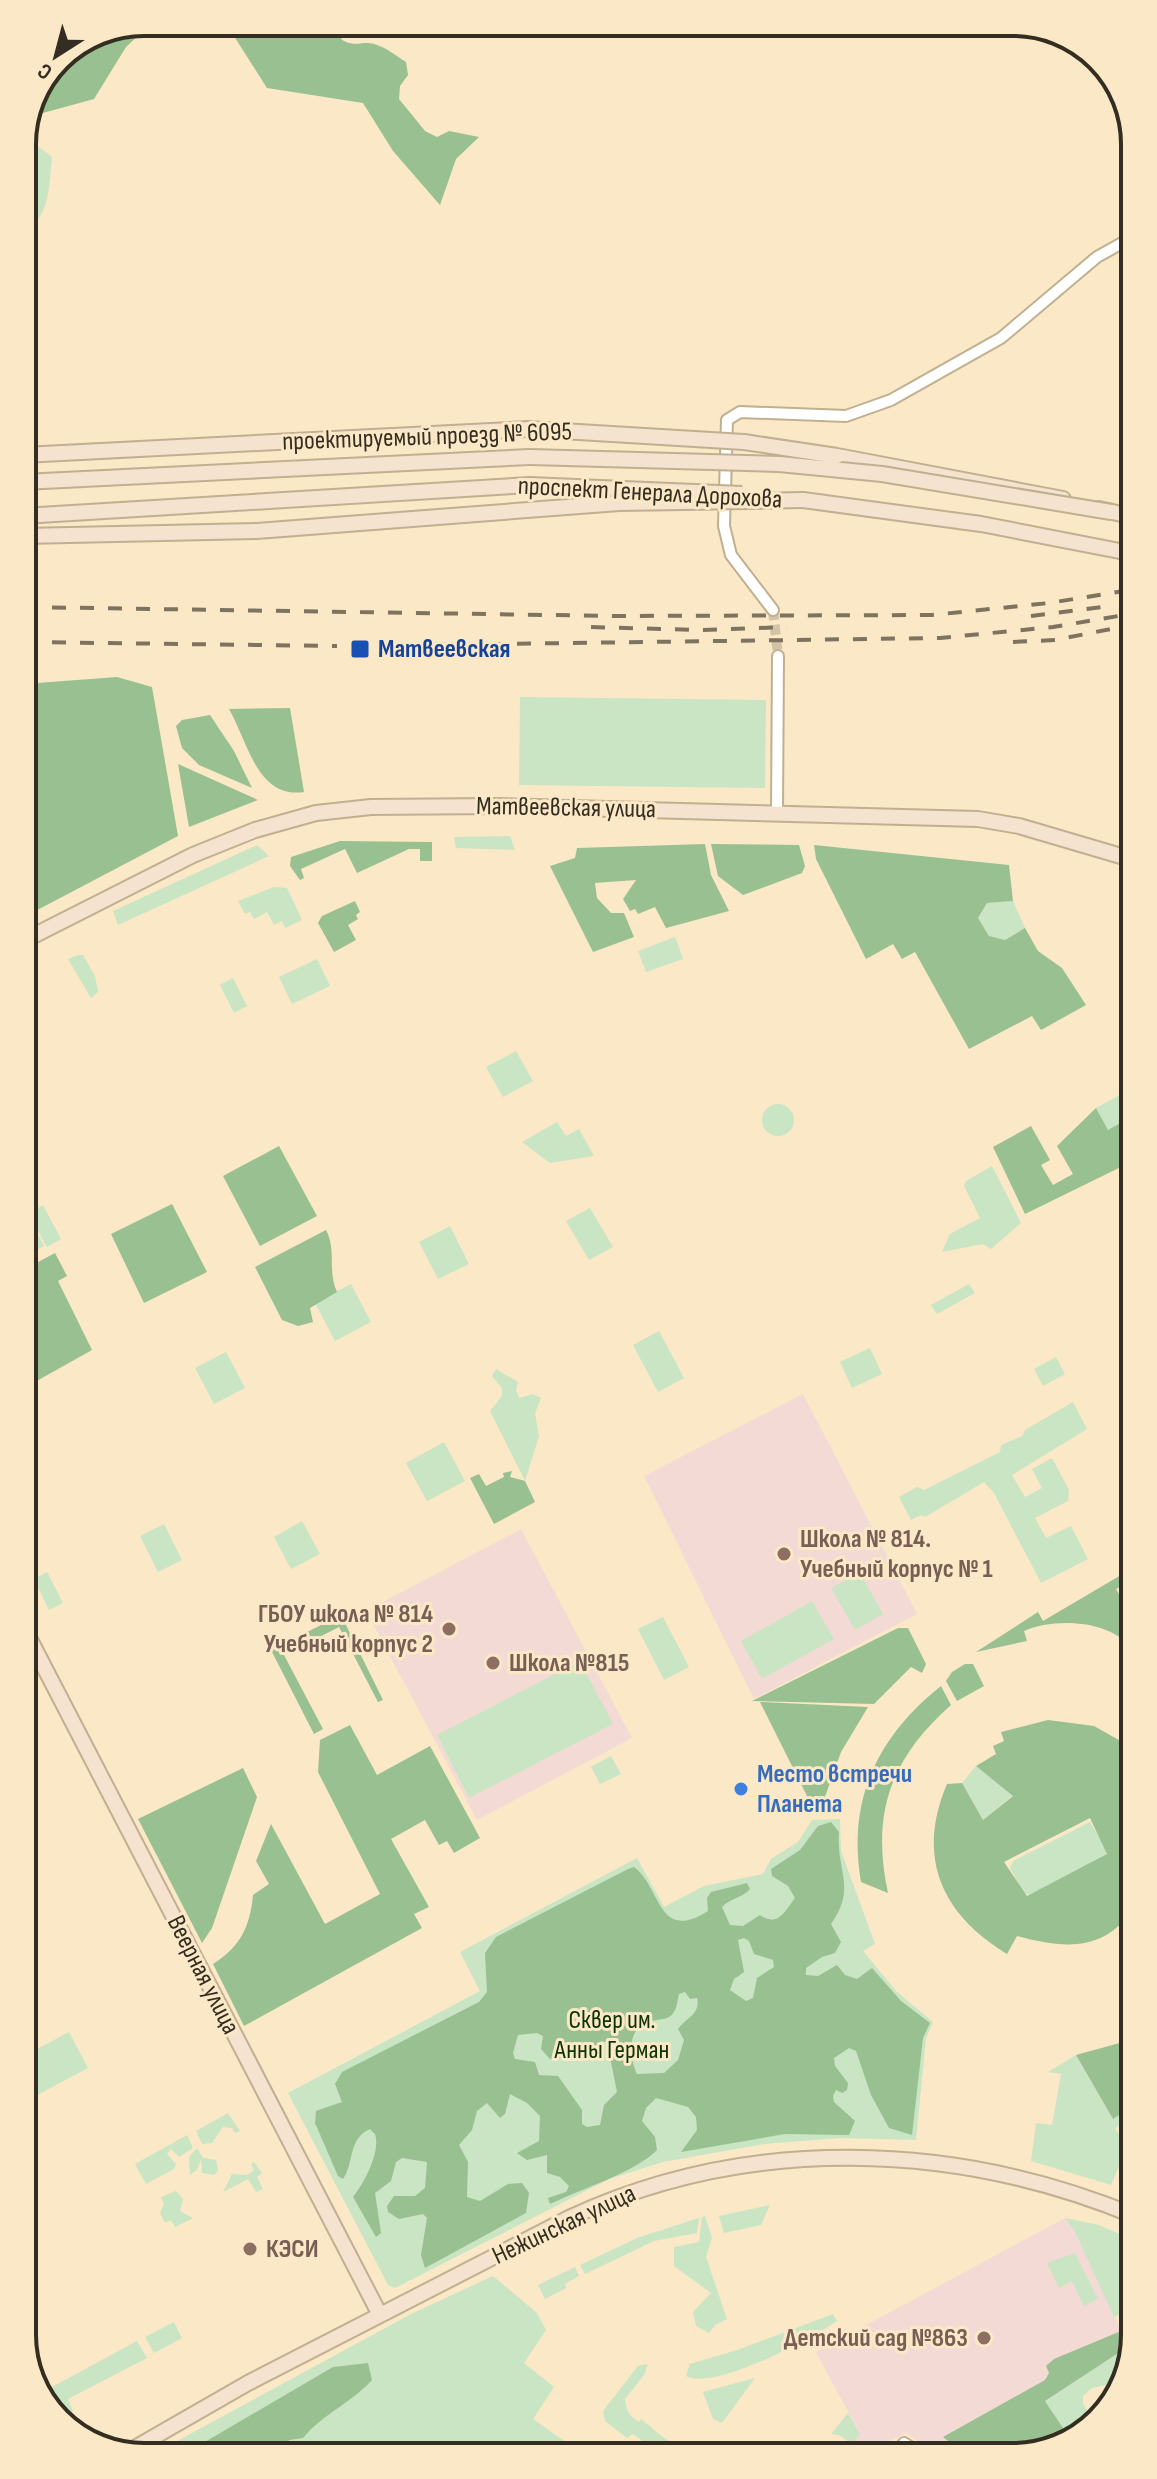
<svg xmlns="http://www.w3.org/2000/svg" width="1157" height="2479" viewBox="0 0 1157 2479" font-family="'Sofia Sans Condensed',sans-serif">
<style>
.education{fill:#f4dad5}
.green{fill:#c9e5c4}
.forest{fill:#99c091;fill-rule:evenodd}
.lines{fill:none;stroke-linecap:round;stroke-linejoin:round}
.street-tunnel{stroke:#d2c3a6;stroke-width:10;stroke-dasharray:10 5;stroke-linecap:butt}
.street-casing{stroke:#c0b090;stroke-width:14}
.secondary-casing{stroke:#c0b090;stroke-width:18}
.street{stroke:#fff;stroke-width:10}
.secondary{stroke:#f5e2cf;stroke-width:14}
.rail{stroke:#7e735f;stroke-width:4;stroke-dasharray:14 14;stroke-linecap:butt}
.secondary-bridge-casing{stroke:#c0b090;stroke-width:18;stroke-linecap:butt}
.secondary-bridge{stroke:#f5e2cf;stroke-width:14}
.transit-dot{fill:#1a4fb4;stroke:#fae8c7;stroke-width:3}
.education-dot{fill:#8d6e63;stroke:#fae8c7;stroke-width:3}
.shop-dot{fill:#3f7fe0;stroke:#fae8c7;stroke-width:3}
.labels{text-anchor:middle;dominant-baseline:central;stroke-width:6;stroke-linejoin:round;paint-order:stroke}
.street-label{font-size:26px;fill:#342d21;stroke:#fae8c7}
.transit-label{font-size:26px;font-weight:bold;fill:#164399;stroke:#fae8c7;text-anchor:start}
.education-label{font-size:26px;font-weight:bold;fill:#785e54;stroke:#fae8c7;text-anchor:start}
.shop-label{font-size:26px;font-weight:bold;fill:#366cbe;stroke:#fae8c7;text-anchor:start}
.park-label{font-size:26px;fill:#0b3303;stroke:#fae8c7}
.rim{fill:none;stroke:#342d21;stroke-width:4}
</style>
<rect width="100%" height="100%" fill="#fae8c7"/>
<path class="education" d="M803,1394L917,1614L754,1699L644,1476Z
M521,1529L632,1738L477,1820L366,1611Z
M1065,2218L1075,2232L1129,2346L970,2451H932L906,2433L886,2443L880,2452H857L850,2446L860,2434L816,2352Z"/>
<path class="green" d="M23,135L52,157C48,194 51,210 23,238Z
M520,697L766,700L765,788L519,785Z
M510,836L515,850L456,848L454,837Z
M257,845L269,856L118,925L113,911Z
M274,887L287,888L302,920L285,928L282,921L274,925L267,912L254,919L250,912L245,914L238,901Z
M1013,901L1025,928L1005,940L989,936L978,918L987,903Z
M675,937L683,959L646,972L638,951Z
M78,955H83L95,976L98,992L91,998L68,959Z
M317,959L330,986L292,1004L279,977Z
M233,978L247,1006L234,1013L220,985Z
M516,1051L533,1081L503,1097L486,1067Z
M1131,1089V1117L1108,1130L1096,1108Z
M762 1120a16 16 0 1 1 32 0a16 16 0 1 1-32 0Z
M557,1122L566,1136L579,1129L594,1156L550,1163L522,1142Z
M992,1166L1021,1223L991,1249L983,1244L942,1252L950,1234L980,1218L964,1186L966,1181Z
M43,1205L61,1239L47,1247L28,1214Z
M590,1208L613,1247L589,1260L566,1221Z
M25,1211L44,1246L25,1256Z
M450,1226L469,1264L438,1279L419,1242Z
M351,1284L371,1322L335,1341L315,1303Z
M969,1284L975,1293L937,1314L931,1305Z
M659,1331L684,1378L658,1392L633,1345Z
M870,1348L882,1374L852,1388L840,1362Z
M226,1352L245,1388L214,1404L195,1368Z
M1056,1357L1065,1374L1043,1386L1034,1369Z
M496,1369L518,1382L516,1390L519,1398L533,1394L541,1398L535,1413L539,1436L525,1481L490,1411L502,1396V1388L492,1376Z
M1073,1402L1087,1429L1012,1475L1025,1497L1042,1488L1032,1469L1052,1458L1069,1490L1068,1501L1035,1518L1046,1538L1071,1526L1088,1559L1041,1583L994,1493L984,1482L925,1517L921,1515L911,1520L899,1497L917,1487L924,1490L1000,1452L1001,1445L1022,1436L1025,1430Z
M444,1442L465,1481L427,1501L406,1463Z
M302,1521L320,1554L291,1569L274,1537Z
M164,1524L182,1560L158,1572L140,1536Z
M47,1572L63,1603L49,1610L34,1579Z
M860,1573L883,1614L855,1630L831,1588Z
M812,1601L834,1639L762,1679L741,1641Z
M663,1617L689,1667L664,1680L638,1629Z
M580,1661L613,1724L469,1798L437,1735Z
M611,1756L621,1774L600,1784L591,1767Z
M976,1766L1013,1795L983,1820L962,1783Z
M840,1819L841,1851L875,1944L863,1951L897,1992L933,2022L926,2038L916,2140L840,2138L764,2144L663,2162L609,2179L395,2288L388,2285L288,2093L480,1991L460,1952L637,1858L664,1907L704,1886L763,1874L771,1859L798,1842L812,1820Z
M1090,1822L1107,1850L1105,1857L1031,1895L1024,1893L1010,1868L1013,1861Z
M69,2032L88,2068L28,2100V2054Z
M1076,2055L1113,2119L1134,2106V2116L1115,2128L1127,2147L1111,2185L1031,2161L1036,2123L1052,2125L1061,2074L1048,2072Z
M228,2113L240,2131L235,2133L232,2128L223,2127L212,2143L202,2144L196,2131Z
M187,2135L193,2148L179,2157L171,2149L167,2154L176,2164L174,2169L146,2184L135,2164Z
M197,2148L203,2158L216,2160L218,2170L214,2175L202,2173L201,2159L197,2170L190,2175L189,2157Z
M254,2162L262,2173L257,2177L263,2189L256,2192L248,2179L223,2192L232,2174L247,2175L254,2170L251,2164Z
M176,2191L183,2199L180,2211L193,2218L175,2227L171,2220L165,2223L160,2213L164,2204L161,2197Z
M770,2205L761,2225L724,2233L719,2216Z
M705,2216L712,2238L706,2257L727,2319L715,2325L709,2333L696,2326L693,2312L711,2293L674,2266V2247L699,2242L702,2217Z
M699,2218L697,2233L654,2241L585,2274L580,2265L637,2238Z
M1065,2218L1099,2225L1135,2241V2308L1114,2317L1075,2232Z
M1075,2253L1098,2299L1084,2306L1072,2281L1059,2288L1047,2263Z
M575,2267L579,2276L565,2284L566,2288L545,2299L538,2285Z
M493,2276L537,2313L546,2330L524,2363L554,2387L533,2419L583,2454L158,2457L181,2439L413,2313Z
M833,2314L837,2321C811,2339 714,2391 686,2376L690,2364L737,2350Z
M174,2322L182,2338L154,2353L145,2337Z
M1135,2323V2335L1121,2382L1092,2388L1083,2396V2404L1093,2419L1068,2436L1045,2401L1129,2346L1121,2331Z
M137,2341L147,2358L68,2399L73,2411L65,2415L52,2387Z
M648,2364L644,2375L625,2399C626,2410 629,2416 639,2422L641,2419C663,2436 676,2455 706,2442L698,2453H650L653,2449L633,2434L627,2438L605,2421L603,2411L638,2366Z
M755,2378L722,2423L713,2419L703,2392Z
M848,2413L860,2434L852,2444L839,2435L831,2434Z"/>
<path class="forest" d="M144,22H153L126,47L94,99L32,116L58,58Z
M225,22H334L342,40C353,46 357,43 368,43C382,44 395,55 406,62L408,75L400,86L399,99L425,131L437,137L449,131L479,137L456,159L440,205L393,151L363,103L267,88Z
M117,677L152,687L178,836L24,917V684Z
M290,708L304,792C257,799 248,742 229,709Z
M210,715L234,751L252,788L199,765L182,748L176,726L182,720Z
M178,764L258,800L189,827Z
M340,841L432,842V861H420V849H409L357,873L345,849L301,869L304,878L300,880L290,866L291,857Z
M705,844L711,875L729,911L666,928L655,907L638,914L635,909L630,911L623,899L636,880L595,883L597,898L611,913H624L634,937L593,952L550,866L575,858L577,848Z
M711,844L799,845L805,866L802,873L743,895L718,876Z
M814,845L1009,865L1013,901L987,903L978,918L989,936L1005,940L1025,928L1038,951L1062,968L1086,1005L1041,1030L1032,1016L969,1049L915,952L902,959L893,944L866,959L816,859Z
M355,901L360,912L356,915L358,919L348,925L356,940L334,952L318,923L322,916Z
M1096,1108L1108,1130L1131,1117V1162L1025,1214L993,1147L1031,1126L1050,1160L1041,1165L1053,1185L1073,1174L1057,1146Z
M279,1146L317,1216L260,1246L223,1176Z
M172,1204L207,1272L144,1303L111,1234Z
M326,1230C337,1251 327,1270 337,1292L310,1308L313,1322L298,1326L282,1320L255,1267Z
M55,1253L67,1276L58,1281L92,1350L26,1387L25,1269Z
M512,1471L510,1477L525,1481L535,1502L494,1524L470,1478L479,1474L486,1486L504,1477L503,1473Z
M1133,1568V1580L1116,1589L1130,1613L1133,1611V1651C1114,1620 1055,1617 1024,1631L1027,1641L976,1652L1038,1612L1043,1621Z
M341,1615L383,1700L378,1702L339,1627L284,1655L323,1729L314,1734L271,1650Z
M898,1628H908L926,1664L922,1673L911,1667L874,1704L752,1701Z
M965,1664H973L984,1686L957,1701L946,1681L952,1672Z
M941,1686L951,1705C890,1759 871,1814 888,1893L861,1882C847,1800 877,1737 941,1686Z
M760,1702L868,1707L841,1752L821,1808L814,1810Z
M1048,1720L1094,1726L1133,1748L1134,1908C1104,1952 1065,1949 1017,1936L1007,1954C941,1914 916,1857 947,1784L962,1783L983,1820L1013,1796L976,1766L996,1754L993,1746L1004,1741L1001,1732ZM1090,1818L1107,1854L1027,1896L1004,1862Z
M350,1725L377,1775L430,1746L480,1838L454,1853L447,1841L439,1845L425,1820L391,1839L429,1907L414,1914L422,1928L244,2026L213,1964C240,1947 250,1927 253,1895L269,1884L256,1861L271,1824L325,1924L380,1894L318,1772L320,1740Z
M243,1768L257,1797L212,1928L202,1943L138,1819Z
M831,1822L839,1832C836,1872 857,1887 831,1924L841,1942L835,1953L822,1957L806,1968V1975L818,1976L837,1965L845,1975L857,1979L872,1968L901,2001L930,2023L923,2038L912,2135L889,2128L871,2095L856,2051L849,2048L834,2058L835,2066L848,2083L847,2090L842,2093L836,2090L833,2096L834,2102L855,2121L849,2135L785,2134L681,2152L697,2130L696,2117L688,2107L656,2098L646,2108L642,2121L655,2137L657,2150C636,2172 581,2189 550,2204L548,2198L566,2192L569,2186L560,2177L547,2173V2155L527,2160L517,2153L539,2141L540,2116L527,2103L510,2094L505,2114L500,2118L487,2103L477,2111L472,2130L459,2145L468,2162L467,2197L480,2201L508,2184L522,2183L529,2193L526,2213L425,2268L421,2255L427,2218L423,2214L399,2219L388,2212L387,2206L394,2196H415L425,2188L427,2162L402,2158L396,2162L391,2181L375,2193L381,2233L376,2237L353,2197C364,2183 381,2152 375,2134L370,2129C348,2138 354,2164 343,2179L338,2176L315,2123L316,2111L342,2102L335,2084L342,2072L479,2002L487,1992L485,1953L496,1937L628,1869L634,1867C662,1888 657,1943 708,1911L707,1898L711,1892L747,1883L750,1889C743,1898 730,1898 722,1907L730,1925L743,1926L760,1915C778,1928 785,1911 795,1898L788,1886L772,1876L771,1869L800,1850L818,1826ZM744,1938L749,1941L754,1954L773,1960L774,1967L757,1978L753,1998L746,2001L730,1990L734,1979L744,1972L738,1940ZM685,1992L690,1999L697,1998C701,2014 686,2018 678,2029L684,2040L678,2060L664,2073L637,2074C630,2059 626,2033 645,2023C652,2019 662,2021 669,2017C677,2012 677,2002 679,1994ZM537,2033L543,2036L541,2049L550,2059C567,2060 579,2049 595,2052L601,2041L614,2044L610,2057L617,2092L604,2105L600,2125L587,2127L582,2124V2110L558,2076L539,2075L535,2062L515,2059L513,2053L518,2035Z
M1134,2039V2106L1113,2119L1076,2055Z
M1121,2331L1129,2346L1045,2401L1065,2431L1043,2447L1041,2439L1021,2451H961L943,2437L1045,2380L1049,2373L1046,2366L1054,2359Z
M368,2363L372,2380C351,2403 323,2414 303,2438L289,2440L280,2456H181L333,2367Z"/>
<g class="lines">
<path class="street-tunnel" d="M773,610L778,656"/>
<g class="street-casing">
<path id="street" d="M773,610L731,555L724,526L727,420L740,412L846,416L891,400L1001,338L1097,257L1129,239
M777,812L778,656
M904,2443L916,2451"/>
</g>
<g class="secondary-casing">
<path id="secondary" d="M837,456L1063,499
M23,482L530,457
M803,500L981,524L1130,553
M1099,509L1130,516
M23,516L530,485
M25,940L193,855L255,830L316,813L371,807L497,806L978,819L1019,826L1131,859
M27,1634L380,2315
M126,2453L248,2383L569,2218C747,2135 954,2141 1135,2216"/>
</g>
<use href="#street" class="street"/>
<use href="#secondary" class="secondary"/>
<path class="rail" d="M24,607L614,616L932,615L1049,603L1130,590
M1031,616L1102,607
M591,627L702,630L787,627
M24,642L337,646
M1013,642L1055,640L1116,628
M349,646L940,638L1053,627L1130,614"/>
<g class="secondary-bridge-casing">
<path id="secondary-bridge" d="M23,455L529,429L744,442L837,456
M530,457L779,464L882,474L1111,512
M530,485L742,494
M23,536L257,531L619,503L803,500"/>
</g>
<use href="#secondary-bridge" class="secondary-bridge"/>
</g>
<rect class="transit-dot" x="350" y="639" width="20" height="20" rx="4"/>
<g class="education-dot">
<circle cx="784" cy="1554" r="8"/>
<circle cx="449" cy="1629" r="8"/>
<circle cx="493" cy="1663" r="8"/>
<circle cx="250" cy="2249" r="8"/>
<circle cx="984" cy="2338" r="8"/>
</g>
<circle class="shop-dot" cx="741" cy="1789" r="8"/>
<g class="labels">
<g class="street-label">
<text transform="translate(427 437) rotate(-2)">проектируемый проезд № 6095</text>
<text transform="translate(650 493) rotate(3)">проспект Генерала Дорохова</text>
<text transform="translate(566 808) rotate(1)">Матвеевская улица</text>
<text transform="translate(203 1975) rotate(63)">Веерная улица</text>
<text transform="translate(564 2225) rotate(-25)">Нежинская улица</text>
</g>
<g class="transit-label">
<text x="378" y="649">Матвеевская</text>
</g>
<g class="education-label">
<text x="800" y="1539">Школа № 814.<tspan x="800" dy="30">Учебный корпус № 1</tspan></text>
<text x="433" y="1614" text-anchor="end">ГБОУ школа № 814<tspan x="433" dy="30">Учебный корпус 2</tspan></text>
<text x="509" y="1663">Школа №815</text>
<text x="266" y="2249">КЭСИ</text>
<text x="968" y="2338" text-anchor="end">Детский сад №863</text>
</g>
<g class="shop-label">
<text x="757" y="1774">Место встречи<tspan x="757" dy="30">Планета</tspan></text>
</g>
<g class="park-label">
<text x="612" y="2020">Сквер им.<tspan x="612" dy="30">Анны Герман</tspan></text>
</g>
</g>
<path d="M0 0H1157V2479H0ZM144 36H1013A108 108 0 0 1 1121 144V2335A108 108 0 0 1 1013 2443H144A108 108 0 0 1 36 2335V144A108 108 0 0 1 144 36Z" fill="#fae8c7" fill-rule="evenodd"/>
<path class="rim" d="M144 36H1013A108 108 0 0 1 1121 144V2335A108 108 0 0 1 1013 2443H144A108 108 0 0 1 36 2335V144A108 108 0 0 1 144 36Z"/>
<g transform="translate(56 56) rotate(216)" stroke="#fae8c7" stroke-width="6" paint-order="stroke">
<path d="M0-6L14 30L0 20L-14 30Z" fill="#342d21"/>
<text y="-12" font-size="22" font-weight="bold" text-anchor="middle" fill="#342d21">С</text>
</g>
</svg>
